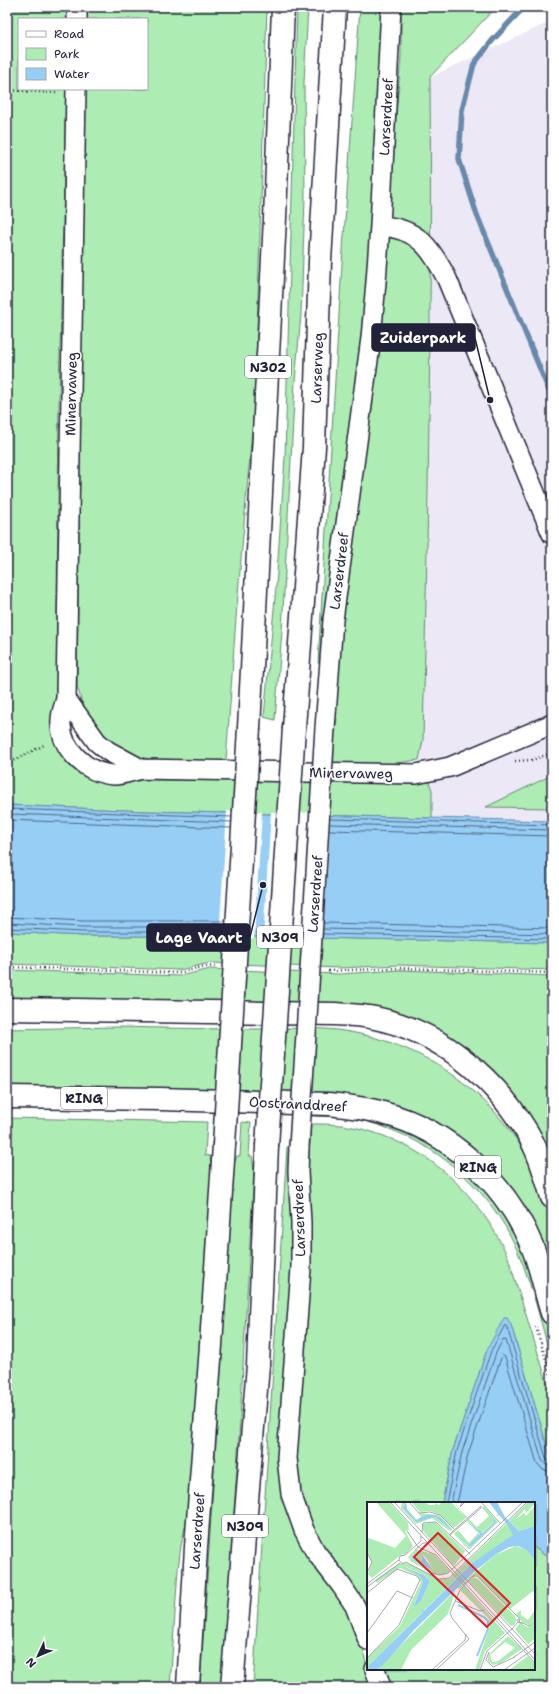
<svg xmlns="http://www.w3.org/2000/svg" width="559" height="1694" viewBox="0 0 559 1694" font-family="'Shantell Sans',sans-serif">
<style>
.built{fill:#ece8f6}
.green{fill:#adecb3;stroke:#688777}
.water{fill:#96cef5;stroke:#6889ab}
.pier{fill:#fff}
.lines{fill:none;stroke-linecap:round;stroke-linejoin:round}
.shore{stroke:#506785;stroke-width:1}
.stream{stroke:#6889ab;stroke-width:5.5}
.minor-casing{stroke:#22223b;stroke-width:22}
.major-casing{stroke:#22223b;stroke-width:25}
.path{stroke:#22223b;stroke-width:2.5;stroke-dasharray:1 3;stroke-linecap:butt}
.minor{stroke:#fff;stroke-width:19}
.major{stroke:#fff;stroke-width:22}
.minor-bridge-casing{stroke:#22223b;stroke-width:22;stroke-linecap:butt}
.major-bridge-casing{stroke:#22223b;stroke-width:25;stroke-linecap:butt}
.minor-bridge{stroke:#fff;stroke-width:19}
.major-bridge{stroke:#fff;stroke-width:22}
.labels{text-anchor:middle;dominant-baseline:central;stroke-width:3;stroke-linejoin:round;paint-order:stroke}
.shield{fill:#fff;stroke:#646476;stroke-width:1}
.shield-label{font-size:13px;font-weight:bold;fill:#22223b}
.street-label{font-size:14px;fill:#22223b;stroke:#fff}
.inset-river{fill:none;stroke:#96cef5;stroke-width:2}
.inset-road{fill:none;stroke:#a7a7b1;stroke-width:1}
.view{fill:#d62828;fill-opacity:0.15;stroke:#d62828;stroke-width:2}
.inset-edge{fill:none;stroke:#22223b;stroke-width:2}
.leader{fill:none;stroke:#22223b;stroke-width:1.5}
.callout-dot{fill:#22223b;stroke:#fff;stroke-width:1.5}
.callout{fill:#22223b;stroke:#22223b;stroke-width:1.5}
.callout-label{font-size:15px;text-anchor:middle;font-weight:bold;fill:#fff}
</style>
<rect width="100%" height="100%" fill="#fff"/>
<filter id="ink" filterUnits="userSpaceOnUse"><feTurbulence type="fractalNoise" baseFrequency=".025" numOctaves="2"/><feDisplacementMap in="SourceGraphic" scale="8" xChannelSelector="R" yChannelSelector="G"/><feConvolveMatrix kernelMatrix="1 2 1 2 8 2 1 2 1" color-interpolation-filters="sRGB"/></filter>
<g filter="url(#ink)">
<path class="built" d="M552,21V821L432,818V790L419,760L423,740L427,543L431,307L430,77Z"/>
<path class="green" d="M7,7H68V19H19V89H66L59,396L56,714L57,741L104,780H226L411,784L429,782L432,790V818L146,811L7,805Z
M88,7H267L255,395L236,618L226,761L150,759L139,757L109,742L84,710L77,686L85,89H147V19H87Z
M297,7H308L304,83L305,198L301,315L295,382L282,631L275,720L264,717L276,587L285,457Z
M360,7H383L368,296L323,664L318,663L342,264Z
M401,7H496L430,77C432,298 428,519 423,740L419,760L388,764L330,763L337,719L334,718V696L390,188L401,56Z
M552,775V808L486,807Z
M7,932L83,936H216L552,943V970L399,965L340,968L210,963L180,970L7,964Z
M210,969L340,974L400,970L552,976V1177L540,1147L414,1025L7,1000V970L180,976Z
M117,1027C162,1028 208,1029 253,1029C281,1029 310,1027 337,1030C401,1038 460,1070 501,1119C523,1146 545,1183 552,1218C553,1225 552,1234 552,1242C552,1259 552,1276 552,1293L532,1232L414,1115L7,1087V1029Z
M312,1111L371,1118L417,1135L457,1161L503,1210L531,1267L552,1337V1362C540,1320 530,1274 510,1235C482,1183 434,1143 378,1125C368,1122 358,1119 348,1117C337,1116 324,1117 312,1116Z
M7,1118L207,1122L205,1155L210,1156L211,1167L190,1504L181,1546L178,1569L170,1687H7Z
M242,1122L251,1123L249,1156H252L254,1170L239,1437L222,1687H200L234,1164L237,1156H240Z
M311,1124C322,1124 332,1124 342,1125C419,1137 476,1188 508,1257L552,1398V1463L511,1325L487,1350L453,1450L442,1503H368V1618L307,1521L295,1475L306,1158H309Z
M287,1147H292L294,1230L280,1453L349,1613L362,1646L372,1687H253Z
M534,1547L552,1561V1687H387L383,1669H534Z"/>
<path class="water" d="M7,805L146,811L552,821V943L216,936H83L7,932Z
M504,1318H507L511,1325L552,1463V1561L534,1547V1503H442L453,1450L487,1350Z"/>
<path class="pier" d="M227,811L262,812L254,938H219Z
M271,812L331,813L323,940L263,939Z"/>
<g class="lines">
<path class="shore" d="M7,809L232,817
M7,814L231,822
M330,819L552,825
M7,820L231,828
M330,824L552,830
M329,830L552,836
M7,917L83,921H225
M7,923L83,927H225
M323,923L552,928
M7,928L83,932H225
M323,929L552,934
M323,934L552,939
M446,1503L457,1451L491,1351L505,1325L507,1327L546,1458L548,1461H552
M451,1503L462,1452L496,1353L503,1339L506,1340L542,1460L546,1465L552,1466
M457,1503L468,1454L502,1355L505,1357L537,1463L543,1470L552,1472"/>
<path class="stream" d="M524,7L492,41L474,64L462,110L459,159L477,215L552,398"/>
<g class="minor-casing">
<path id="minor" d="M77,19V7
M76,89L66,699C64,706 61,713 61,720C59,748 87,774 114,775C122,775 133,771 141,769L416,774L450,767L552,724
M380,226C418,228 431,248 447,279L552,534
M66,699L97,742L108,751L141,769
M325,728L333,620L371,338L376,282L380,226L391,7
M299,1147L298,1172L301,1222V1268L287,1458L291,1494L304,1530L315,1551L341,1585L355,1606L368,1640
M375,1669L381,1687"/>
</g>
<g class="major-casing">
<path id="major" d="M249,728L275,218L283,7
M294,728L314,447L320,261L335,7
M7,1009L335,1014C348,1015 362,1015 375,1018C439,1031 493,1076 527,1132C539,1152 545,1174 552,1197
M7,1097L160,1099L329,1104C347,1106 365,1108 383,1113C449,1130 506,1183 532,1246C541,1267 545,1291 552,1313
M188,1687L196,1547L210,1360L224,1145
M232,1687L258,1365L267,1146"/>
</g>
<path class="path" d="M7,90L57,93
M515,761L532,760L552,753
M7,764L46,744
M7,967L180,973L201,967L216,966
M328,971L400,968L552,973
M536,1327L552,1379"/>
<use href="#minor" class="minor"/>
<use href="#major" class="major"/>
<g class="minor-bridge-casing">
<path id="minor-bridge" d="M299,1147L325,728"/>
</g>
<g class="major-bridge-casing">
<path id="major-bridge" d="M224,1145L249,728
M267,1146L294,728"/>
</g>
<use href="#minor-bridge" class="minor-bridge"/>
<use href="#major-bridge" class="major-bridge"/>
</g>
</g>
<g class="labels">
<g class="shield">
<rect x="245" y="356" width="46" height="22" rx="3"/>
<rect x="257" y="926" width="46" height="22" rx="3"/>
<rect x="61" y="1087" width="46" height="22" rx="3"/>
<rect x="455" y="1156" width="46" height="22" rx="3"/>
<rect x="222" y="1515" width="46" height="22" rx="3"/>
</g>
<g class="shield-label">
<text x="268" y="367">N302</text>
<text x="280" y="937">N309</text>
<text x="84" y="1098">RING</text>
<text x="478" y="1167">RING</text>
<text x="245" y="1526">N309</text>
</g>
<g class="street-label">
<text transform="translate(386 117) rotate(-87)">Larserdreef</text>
<text transform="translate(317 368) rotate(-88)">Larserweg</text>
<text transform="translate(71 394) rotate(-89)">Minervaweg</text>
<text transform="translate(339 571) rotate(-83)">Larserdreef</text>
<text transform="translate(351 773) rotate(1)">Minervaweg</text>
<text transform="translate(315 894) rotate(-86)">Larserdreef</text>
<text transform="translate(298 1104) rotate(3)">Oostranddreef</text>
<text transform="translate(299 1218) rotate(-92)">Larserdreef</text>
<text transform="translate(197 1531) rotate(-86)">Larserdreef</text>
</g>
</g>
<g transform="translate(367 1502)">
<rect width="168" height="168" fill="#fff"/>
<path d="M9,0H22L41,21L42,28L38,29L46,44L39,52H35L5,76L1,72L5,60L0,51V37L2,36L28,46L39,34ZM35,0H39L36,6L49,20L58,16L68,15L84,28L67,13H60L52,18H49L40,9L38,4L39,0L40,7L50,18L54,15L51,11L72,13L86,28L83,29L65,16L49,22L34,6ZM44,0H58L62,3H68V1L72,3L75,0H84L98,15L86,0L100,15L87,26L72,12L63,9L53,10ZM161,0L168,1L159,11L158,7L148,18L157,11L159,14L168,4V24L152,29L142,19ZM117,4L131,20L103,47H101L87,32L91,28L102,41L111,31L100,19L102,17L110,25L122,14L115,6ZM125,16L128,18V22L102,45L88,33L102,44L113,33L102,20L114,31L127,21ZM68,20L98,49L87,64L56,29L55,22ZM140,21L147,31L146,34L105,61L0,165V156L33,124L54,80L49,73L33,66L10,81L8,78L31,62L40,61L72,77H82ZM37,64L57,73L63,79L54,99L46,106L56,80L54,74ZM149,44L159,48L168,58V92L166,89L143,107L109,73L92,87L90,86L128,53ZM49,47L68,53L83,69L76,73L67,72L43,59L42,54L41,59V55ZM54,51L60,57L66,68L47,59L45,54L47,52L48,58L55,60ZM106,75L111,77L147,113L150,118L147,123L144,124L101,79ZM97,84L138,131L118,149L112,168H108L123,124L122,117L93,88ZM88,89L81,112L44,148L34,168H9ZM154,108V113L161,118L168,108V118L162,123L154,119L149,112ZM168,120V137L161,142L148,127L153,121L161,125ZM141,134L155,147L134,161L126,163L121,159V153ZM138,140L148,146L131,159L125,160L123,153ZM161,154L168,162V168H142Z" fill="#adecb3" fill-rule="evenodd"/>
<path d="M39,0L40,8L49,18L60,13H67L75,17L85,28L68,15L49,20L36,6ZM122,0H130L138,15L152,29L168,24V58L159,48L151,44L142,45L128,53L108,69L47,128L17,162L9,168H0V165L56,110L51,105L57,109L105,61L146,33L140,22L132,13L129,14L131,12ZM125,16L128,18V22L103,45L88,32L102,43L113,32L101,20L115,31L127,21ZM51,50L47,53L48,58L55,59L54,51L66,68L47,59L45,54ZM37,65L57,73L63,79L54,99L46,106L56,80L53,74Z" fill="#96cef5"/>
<path class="inset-river" d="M91,103L117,115L121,119V127L110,154"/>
<path class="inset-road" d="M23,0L142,129M27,0L145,127M42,0L52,11L63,10L73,13L87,27M95,0L93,5L98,0M114,0L133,21M114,4V6L83,33L85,30ZM40,29L51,45L69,53L168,161M55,30L56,21L69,20L103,52M48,48L56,41H61M0,51L5,60L0,71M38,53L54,39V34M38,53L33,54L32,58L35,62L39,60M39,60L71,77L82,76L160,0M65,71L73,73L81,71L156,0M0,82L32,58M0,85L33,61M0,91L30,67L50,74L53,78L32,123L0,156M88,99L113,109L118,108M156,121L162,124L168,119M145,127L151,120L156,121H153L151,120V117M142,129L168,158M0,131L30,89L46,96M122,150L119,158L126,165L148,155M146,156L168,140M65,168L98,138L99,132M69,168L102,137L85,116L83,111L93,88L106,74H110L152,116L153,121M113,168L120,149L145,127L168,152M137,168L168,146"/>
<path class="view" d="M71,31L143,101L120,125L47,55Z"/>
<rect width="168" height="168" class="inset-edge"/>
</g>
<path class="leader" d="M490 400L475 338M263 885L250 937"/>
<g class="callout-dot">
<circle cx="490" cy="400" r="4"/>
<circle cx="263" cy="885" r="4"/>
</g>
<g class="callout">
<rect x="372" y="324" width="103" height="27" rx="4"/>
<rect x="147" y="924" width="103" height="27" rx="4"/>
</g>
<g class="callout-label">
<text x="423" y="343">Zuiderpark</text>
<text x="199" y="943">Lage Vaart</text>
</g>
<rect width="559" height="1694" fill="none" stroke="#fff" stroke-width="24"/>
<rect x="12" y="12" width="535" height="1670" fill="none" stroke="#22223b" stroke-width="1.5" filter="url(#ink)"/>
<rect x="18" y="18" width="130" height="72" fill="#ffffff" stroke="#a7a7b1"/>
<rect x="26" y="31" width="20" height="6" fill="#ffffff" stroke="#a7a7b1"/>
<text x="54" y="38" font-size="12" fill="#22223b">Road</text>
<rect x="26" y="48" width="20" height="12" fill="#adecb3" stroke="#a7a7b1"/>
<text x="54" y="58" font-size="12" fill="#22223b">Park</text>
<rect x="26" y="68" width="20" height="12" fill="#96cef5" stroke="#a7a7b1"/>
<text x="54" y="78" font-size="12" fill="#22223b">Water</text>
<g transform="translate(38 1656) rotate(226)" stroke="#ffffff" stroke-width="3" paint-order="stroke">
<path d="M0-3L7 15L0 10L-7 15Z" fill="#22223b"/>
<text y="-6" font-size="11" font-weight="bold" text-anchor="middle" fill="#22223b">N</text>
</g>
</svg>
